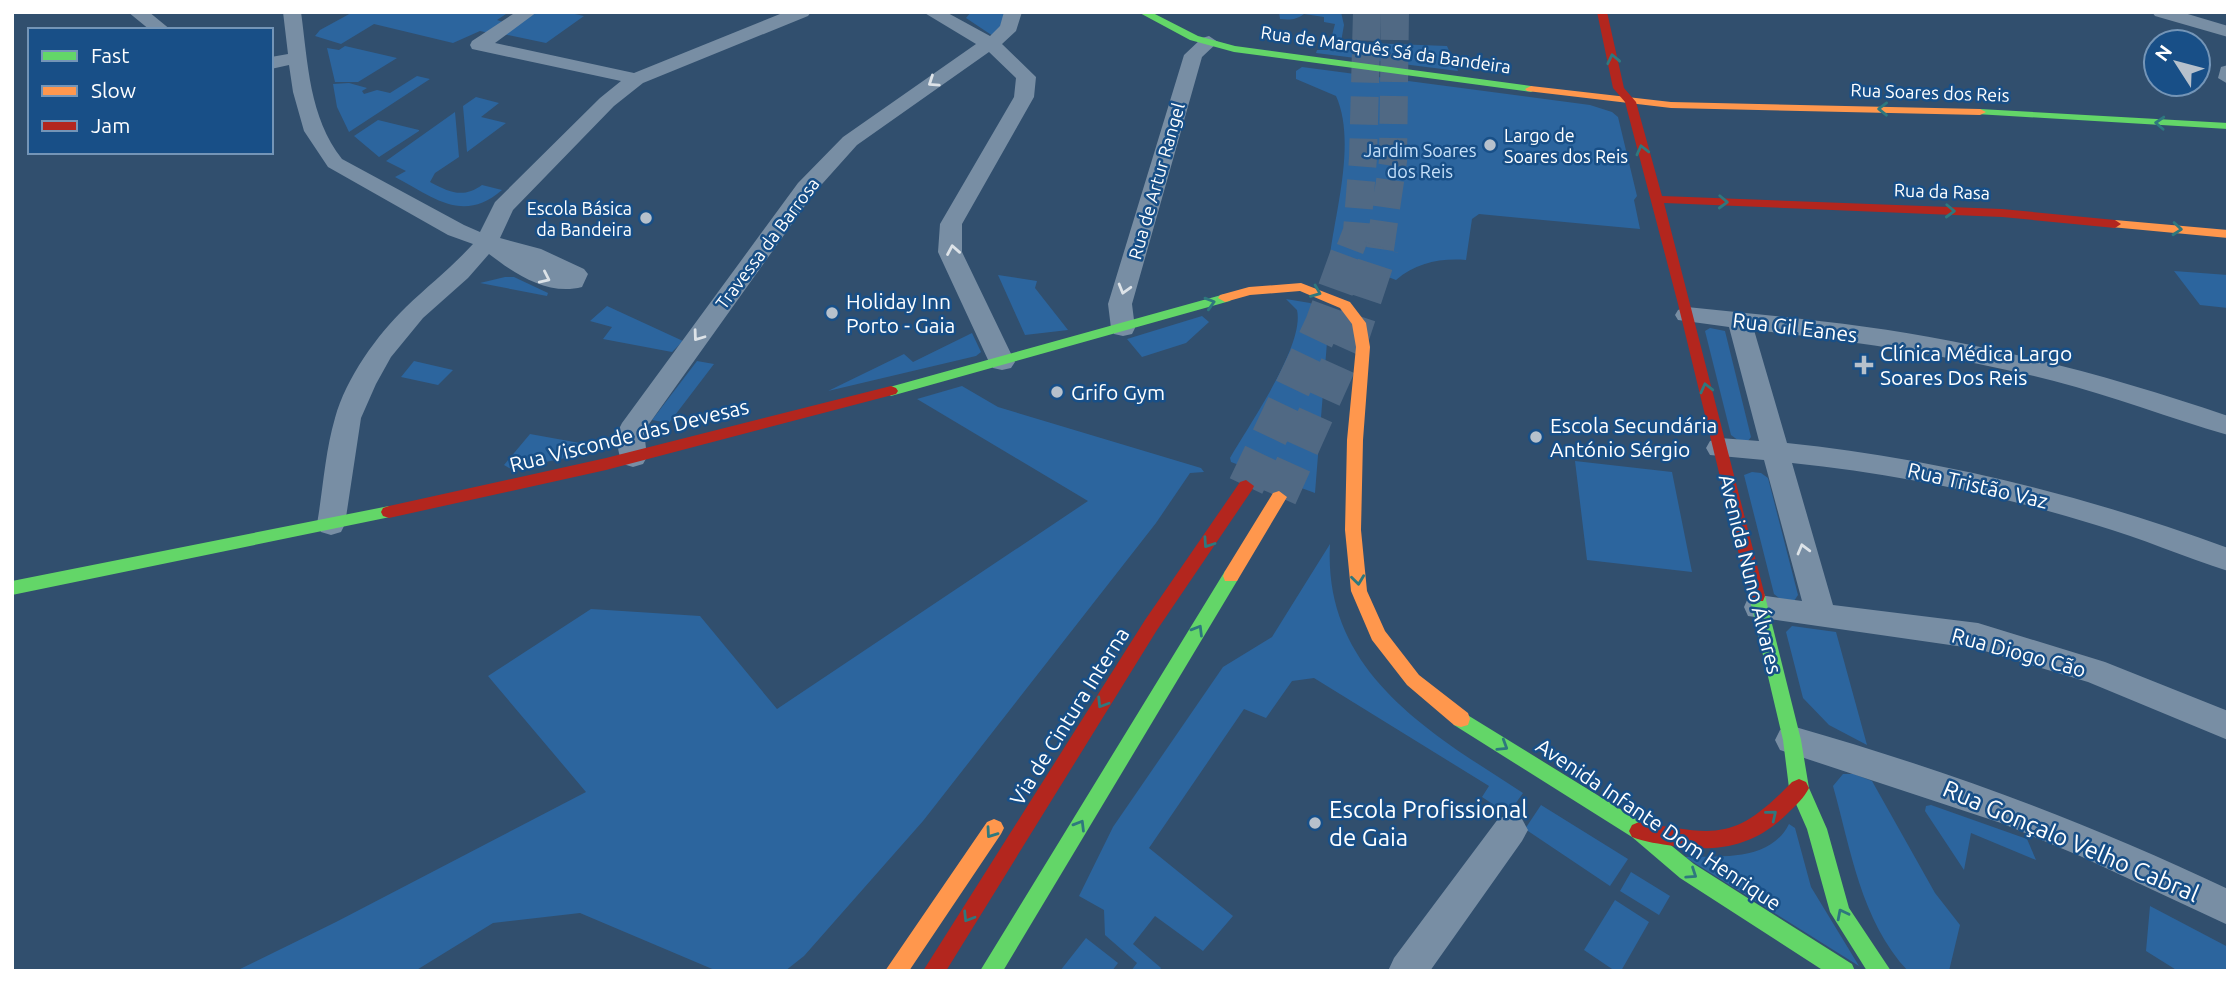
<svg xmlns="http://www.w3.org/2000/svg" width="2240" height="983" viewBox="0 0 2240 983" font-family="Ubuntu,sans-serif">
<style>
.green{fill:#2c659e}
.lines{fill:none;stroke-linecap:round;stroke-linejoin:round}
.highway-tunnel-far1{stroke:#506984;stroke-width:28;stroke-dasharray:28 14;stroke-linecap:butt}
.highway-tunnel{stroke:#506984;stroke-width:36;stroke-dasharray:36 18;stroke-linecap:butt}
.street{fill:#788ea4;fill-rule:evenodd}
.fast{fill:#63d668;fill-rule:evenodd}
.slow{fill:#ff974d;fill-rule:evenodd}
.jam{fill:#b3261e;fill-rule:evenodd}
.oneway{stroke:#2e787e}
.oneway2{stroke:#dde3e8}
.poi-dot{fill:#b7c1cc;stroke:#184f87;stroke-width:2.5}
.labels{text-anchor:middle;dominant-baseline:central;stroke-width:5;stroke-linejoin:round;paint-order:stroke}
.far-street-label{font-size:18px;fill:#fff;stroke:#184f87}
.far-poi-label{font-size:18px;fill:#fff;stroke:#184f87;text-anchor:start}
.far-park-label{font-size:18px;fill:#c5e0fa;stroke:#184f87}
.poi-label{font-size:21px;fill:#fff;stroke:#184f87;text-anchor:start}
.street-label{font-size:21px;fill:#fff;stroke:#184f87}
.near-poi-label{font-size:24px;fill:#fff;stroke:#184f87;text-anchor:start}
.near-street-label{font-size:24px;fill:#fff;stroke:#184f87}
</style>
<rect width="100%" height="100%" fill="#314f6e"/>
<path class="green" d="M353,12H509L497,20L506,23L490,33L480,31L453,43L374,24L341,44L315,36L320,30Z
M535,12H566L584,16L546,43L503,34Z
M971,12H1007L1006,22L993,36L966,18Z
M1279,12H1341L1344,25L1341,42L1447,46L1458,71L1316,53L1317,50H1328L1335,24L1324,22V17L1304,14C1296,20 1290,20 1280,19Z
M345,46L397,58L358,82H335L327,48L339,50Z
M1302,67L1590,105L1612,112L1618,117L1637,196L1634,200L1640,229L1479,214L1472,219L1466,260C1440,258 1416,263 1396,280L1330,255C1336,209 1356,140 1336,96L1296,79V71Z
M417,76L430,79L349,132L337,107L333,84L349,83L367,88L362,91L364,94L377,90L390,93Z
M476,97L499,103L481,117L506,123L467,152L463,106Z
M455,112L459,157L435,173L430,182C449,192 463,199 482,185L502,190C463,224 433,197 395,177L406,171L386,161Z
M378,120L419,130V131L379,157L354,136Z
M2174,271L2228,275V308L2200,305Z
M998,275L1037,281L1035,288L1068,330L1025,335Z
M505,277H514L548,293L547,296L480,283Z
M1286,299L1310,303L1327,312L1329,317L1315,493L1231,462L1230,458C1249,425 1305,345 1297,310Z
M607,306L683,341L672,352L603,339L612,327L590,321Z
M1202,316L1209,322L1186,343L1142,357L1127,339Z
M1710,328L1725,331L1751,437L1748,441H1739L1731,435L1705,331Z
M972,333L981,352L976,356L828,391L904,354L913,362Z
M414,361L453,370L438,385L401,377Z
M697,361L714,364L669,423L652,420Z
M962,386L998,407L1201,468L1204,472L1190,473L1156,523L923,821L804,956L785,971H717L580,913L493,923L415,971H236L336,922L586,792L488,676L591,609L700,616L777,709L1088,501L917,399Z
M530,434L591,445L588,448L577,446L570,457L511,469L504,465Z
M1575,461L1672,472L1692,572L1587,560Z
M1752,472L1761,473L1768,478L1798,595L1794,601L1784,602L1774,594L1744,475Z
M1330,544C1323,672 1429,732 1523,793L1508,814L1482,797L1489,786L1314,678L1292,681L1266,718L1244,709L1149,848L1233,916L1203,951L1155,916L1133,944L1161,968L1159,971H1131L1137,963L1105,935L1104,910L1079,896L1113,827L1223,667L1272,637Z
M1792,626L1836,632L1867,745L1829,725L1803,698L1786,632Z
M1843,774H1854L1872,781L1935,893L1960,925L1949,971H1908C1861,921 1851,850 1833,786Z
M1541,805L1628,859L1610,886L1525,829Z
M1931,805L2027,839L2036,860L1971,833L1964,870L1925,811L1926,806Z
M1789,824L1795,828L1811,887L1859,966L1685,857C1721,856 1770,862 1789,824Z
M1631,872L1670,896L1659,915L1620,891Z
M1615,900L1649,922L1621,971H1615L1584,950Z
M2150,906L2228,947V971H2178L2146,951Z
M1086,938L1118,963L1112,971H1060Z"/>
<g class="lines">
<path class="highway-tunnel-far1" d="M1350,249L1357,231L1363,158L1367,12
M1380,249L1393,161L1395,12"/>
<path class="highway-tunnel" d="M1246,486L1323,324L1351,247
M1279,497L1352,334L1381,247"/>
<path class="street" d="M128,12H149L171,30H150Z
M283,12H301C308,63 309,117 342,159L464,225L480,232L495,202L600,98L621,81L472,49L470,45L472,41L516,12H537L495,43L634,73L785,12H811L808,16L643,83L614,106L513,210L500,238L541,249L584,269L588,274L582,287C548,296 515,274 489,254L468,278L423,318L391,357L376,384L361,418L345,524L341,532L331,535L321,532L317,524C323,490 325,452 335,418C346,378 377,335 406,307C429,285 452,267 473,244L448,235L328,167L304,131L293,92L289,65L271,69V57L288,54Z
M923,12H946L990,36L1000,26L1004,12H1022L1016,31L1002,44L1036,77L1034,97L962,224V252L1015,362L1011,368L1002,370L993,368L989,362L938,252L940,224L1014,97L1016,78L989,52L857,145L814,193L644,431L647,457L643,464L633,467L623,464C617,453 615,434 622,423L798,183L843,137L976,44Z
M2152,12H2181L2228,26V37L2155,16Z
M1209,36L1218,42L1202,57L1132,304L1135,328L1132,334L1123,336L1114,334L1111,328L1108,304L1184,55L1202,38Z
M2228,65V84L2218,78L2221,67Z
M1687,307C1775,316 1864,324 1951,341C2045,359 2137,385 2228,416V435C2169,418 2113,396 2054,381C1955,356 1855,341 1754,330L1787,443C1939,459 2084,495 2228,548V571C2184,557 2141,538 2096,525C1997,494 1896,474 1792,463L1833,605L1978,623L2105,662L2228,711V740L2088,682L1978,649L1748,616L1744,607L1748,598L1759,595L1802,601L1764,460L1710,455L1706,448L1710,441L1720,438L1759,441L1729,327L1678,320L1675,315L1678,310Z
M1792,726C1946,770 2083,820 2228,889V925L2080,856L2001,823L1780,750L1775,740L1780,730Z
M1510,814L1522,819L1528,830L1522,841L1430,971H1388L1394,958L1498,819Z"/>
<path class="fast" d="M1138,12H1151L1198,36L1235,46L1531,86L1537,89L1531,92L1234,52L1190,40Z
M1980,109L2228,123V129L1976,114V110Z
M1225,294L1230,295L1232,298L1230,301L891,396L884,391L886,388Z
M389,506L395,508L397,512L395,516L12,595V581Z
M1231,569L1237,571L1239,576L1237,581L1003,971H980L1225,571Z
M1757,589L1763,591L1765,596L1801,740L1809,788L1827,829L1849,908L1891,971H1867L1830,912L1807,829L1789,788L1783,740L1749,596L1751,591Z
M1461,711L1646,825L1694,864L1852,964L1855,971H1824L1680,878L1632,837L1454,725L1452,719L1454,713Z"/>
<path class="slow" d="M1531,86L1671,102L1980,109L1986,112L1980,115L1671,108L1527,91L1525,89Z
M2115,220L2228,230V238L2111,227L2109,224Z
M1301,283L1350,302L1366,323L1370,347L1363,440L1361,530L1367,591L1385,631L1419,675L1468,713L1470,719L1468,725L1461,727L1454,725L1407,685L1372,640L1351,591L1345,530L1347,440L1356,347L1352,324L1340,308L1300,291L1250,295L1225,302L1218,298L1220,295L1249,287Z
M1279,491L1287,497L1237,581H1225L1223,576L1225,571L1273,493Z
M994,819L1001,822L1004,828L1001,834L909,971H885L987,822Z"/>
<path class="jam" d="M1597,12H1607L1624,88L1636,102L1662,196L2002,209L2115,220L2121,224L2115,228L2002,217L1664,203L1765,596L1763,601H1751L1749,596L1678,304L1625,102L1613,88Z
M891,386L896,388L898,391L896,394L606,470L389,518L383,516L381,512L383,508L389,506L606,458Z
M1246,480L1254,486L1252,490L1157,630L946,971H923L1145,620L1240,482Z
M1799,779L1806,782L1809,788C1804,798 1796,805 1788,813C1756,845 1719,853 1674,846C1660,844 1645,842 1632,837L1629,831L1632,825L1639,822C1717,835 1734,842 1792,782Z"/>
</g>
<defs><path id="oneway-chevron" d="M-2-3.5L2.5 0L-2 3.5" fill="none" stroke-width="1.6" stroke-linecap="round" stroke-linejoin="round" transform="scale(1.75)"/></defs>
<g class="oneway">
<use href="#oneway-chevron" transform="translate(1613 59) rotate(-102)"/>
<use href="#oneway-chevron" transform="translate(1883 109) rotate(-179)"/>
<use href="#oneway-chevron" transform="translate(2160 123) rotate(-177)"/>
<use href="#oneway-chevron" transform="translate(1642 150) rotate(-104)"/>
<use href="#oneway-chevron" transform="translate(1723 202) rotate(2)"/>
<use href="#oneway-chevron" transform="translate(1950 211) rotate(2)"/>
<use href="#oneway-chevron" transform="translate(2177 229) rotate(5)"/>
<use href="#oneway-chevron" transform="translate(1316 292) rotate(22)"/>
<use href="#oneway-chevron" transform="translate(1210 303) rotate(-16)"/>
<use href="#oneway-chevron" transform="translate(1706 388) rotate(-104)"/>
<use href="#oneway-chevron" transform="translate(1208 543) rotate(124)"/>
<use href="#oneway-chevron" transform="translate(1358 580) rotate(83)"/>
<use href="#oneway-chevron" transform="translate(1198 630) rotate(-59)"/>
<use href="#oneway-chevron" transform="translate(1102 703) rotate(122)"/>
<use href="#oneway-chevron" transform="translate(1503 746) rotate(32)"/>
<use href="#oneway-chevron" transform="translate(1772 815) rotate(-39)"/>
<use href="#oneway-chevron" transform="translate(1080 825) rotate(-59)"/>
<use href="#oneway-chevron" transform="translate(991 833) rotate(125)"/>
<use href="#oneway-chevron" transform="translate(1692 874) rotate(34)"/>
<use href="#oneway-chevron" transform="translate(1842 914) rotate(-117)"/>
<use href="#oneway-chevron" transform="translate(968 917) rotate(122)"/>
</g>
<g class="oneway2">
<use href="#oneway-chevron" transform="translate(933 82) rotate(146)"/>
<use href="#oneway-chevron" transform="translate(953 250) rotate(-100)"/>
<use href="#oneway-chevron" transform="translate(545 278) rotate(25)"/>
<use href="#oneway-chevron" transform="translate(1124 289) rotate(106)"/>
<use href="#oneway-chevron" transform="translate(698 336) rotate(126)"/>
<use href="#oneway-chevron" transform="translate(1803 549) rotate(-105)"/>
</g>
<g class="poi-dot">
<circle cx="1490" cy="145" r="7"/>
<circle cx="646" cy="218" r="7"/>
<circle cx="832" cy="313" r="7"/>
<path d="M1860.5 354.5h7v7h7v7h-7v7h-7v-7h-7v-7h7z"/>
<circle cx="1057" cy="392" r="7"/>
<circle cx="1536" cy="437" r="7"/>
<circle cx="1315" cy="823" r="7"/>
</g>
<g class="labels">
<g class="far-street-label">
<text transform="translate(1386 49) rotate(8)">Rua de Marquês Sá da Bandeira</text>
<text transform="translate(1930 92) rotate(2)">Rua Soares dos Reis</text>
<text transform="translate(1156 181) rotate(-74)">Rua de Artur Rangel</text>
<text transform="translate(1942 191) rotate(2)">Rua da Rasa</text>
<text transform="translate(767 243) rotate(-53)">Travessa da Barrosa</text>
</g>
<g class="far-poi-label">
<text x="1504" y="135">Largo de<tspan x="1504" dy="21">Soares dos Reis</tspan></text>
<text x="632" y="208" text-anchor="end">Escola Básica<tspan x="632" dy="21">da Bandeira</tspan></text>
</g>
<g class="far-park-label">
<text x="1420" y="150">Jardim Soares<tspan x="1420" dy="21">dos Reis</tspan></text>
</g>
<g class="poi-label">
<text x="846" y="301">Holiday Inn<tspan x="846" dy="24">Porto - Gaia</tspan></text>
<text x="1880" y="353">Clínica Médica Largo<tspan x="1880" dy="24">Soares Dos Reis</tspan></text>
<text x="1071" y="392">Grifo Gym</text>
<text x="1550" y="425">Escola Secundária<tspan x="1550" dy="24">António Sérgio</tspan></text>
</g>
<g class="street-label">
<text transform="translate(1795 327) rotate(7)">Rua Gil Eanes</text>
<text transform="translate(629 435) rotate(-14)">Rua Visconde das Devesas</text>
<text transform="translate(1978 485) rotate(13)">Rua Tristão Vaz</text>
<text transform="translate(1751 574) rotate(76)">Avenida Nuno Álvares</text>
<text transform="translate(2019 652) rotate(15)">Rua Diogo Cão</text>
<text transform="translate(1069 716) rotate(-58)">Via de Cintura Interna</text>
<text transform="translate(1659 824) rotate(34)">Avenida Infante Dom Henrique</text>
</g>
<g class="near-poi-label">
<text x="1329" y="809">Escola Profissional<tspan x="1329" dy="28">de Gaia</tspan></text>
</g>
<g class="near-street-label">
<text transform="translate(2071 841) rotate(23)">Rua Gonçalo Velho Cabral</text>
</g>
</g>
<rect width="2240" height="983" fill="none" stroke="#ffffff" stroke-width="28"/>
<rect x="28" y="28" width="245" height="126" fill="#184f87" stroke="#7495b7" stroke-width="2"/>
<rect x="42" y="51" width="35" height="10" fill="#63d668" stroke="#7495b7" stroke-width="2"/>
<text x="91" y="63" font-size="21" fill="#ffffff">Fast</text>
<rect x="42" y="86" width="35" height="10" fill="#ff974d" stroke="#7495b7" stroke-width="2"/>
<text x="91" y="98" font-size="21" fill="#ffffff">Slow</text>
<rect x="42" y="121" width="35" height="10" fill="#b3261e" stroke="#7495b7" stroke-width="2"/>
<text x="91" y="133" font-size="21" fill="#ffffff">Jam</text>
<g transform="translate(2177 63) rotate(306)"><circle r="33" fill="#184f87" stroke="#7495b7" stroke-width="2"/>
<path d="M0-5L12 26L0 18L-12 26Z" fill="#b7c1cc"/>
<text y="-10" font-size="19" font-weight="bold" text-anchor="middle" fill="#ffffff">N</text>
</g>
</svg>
